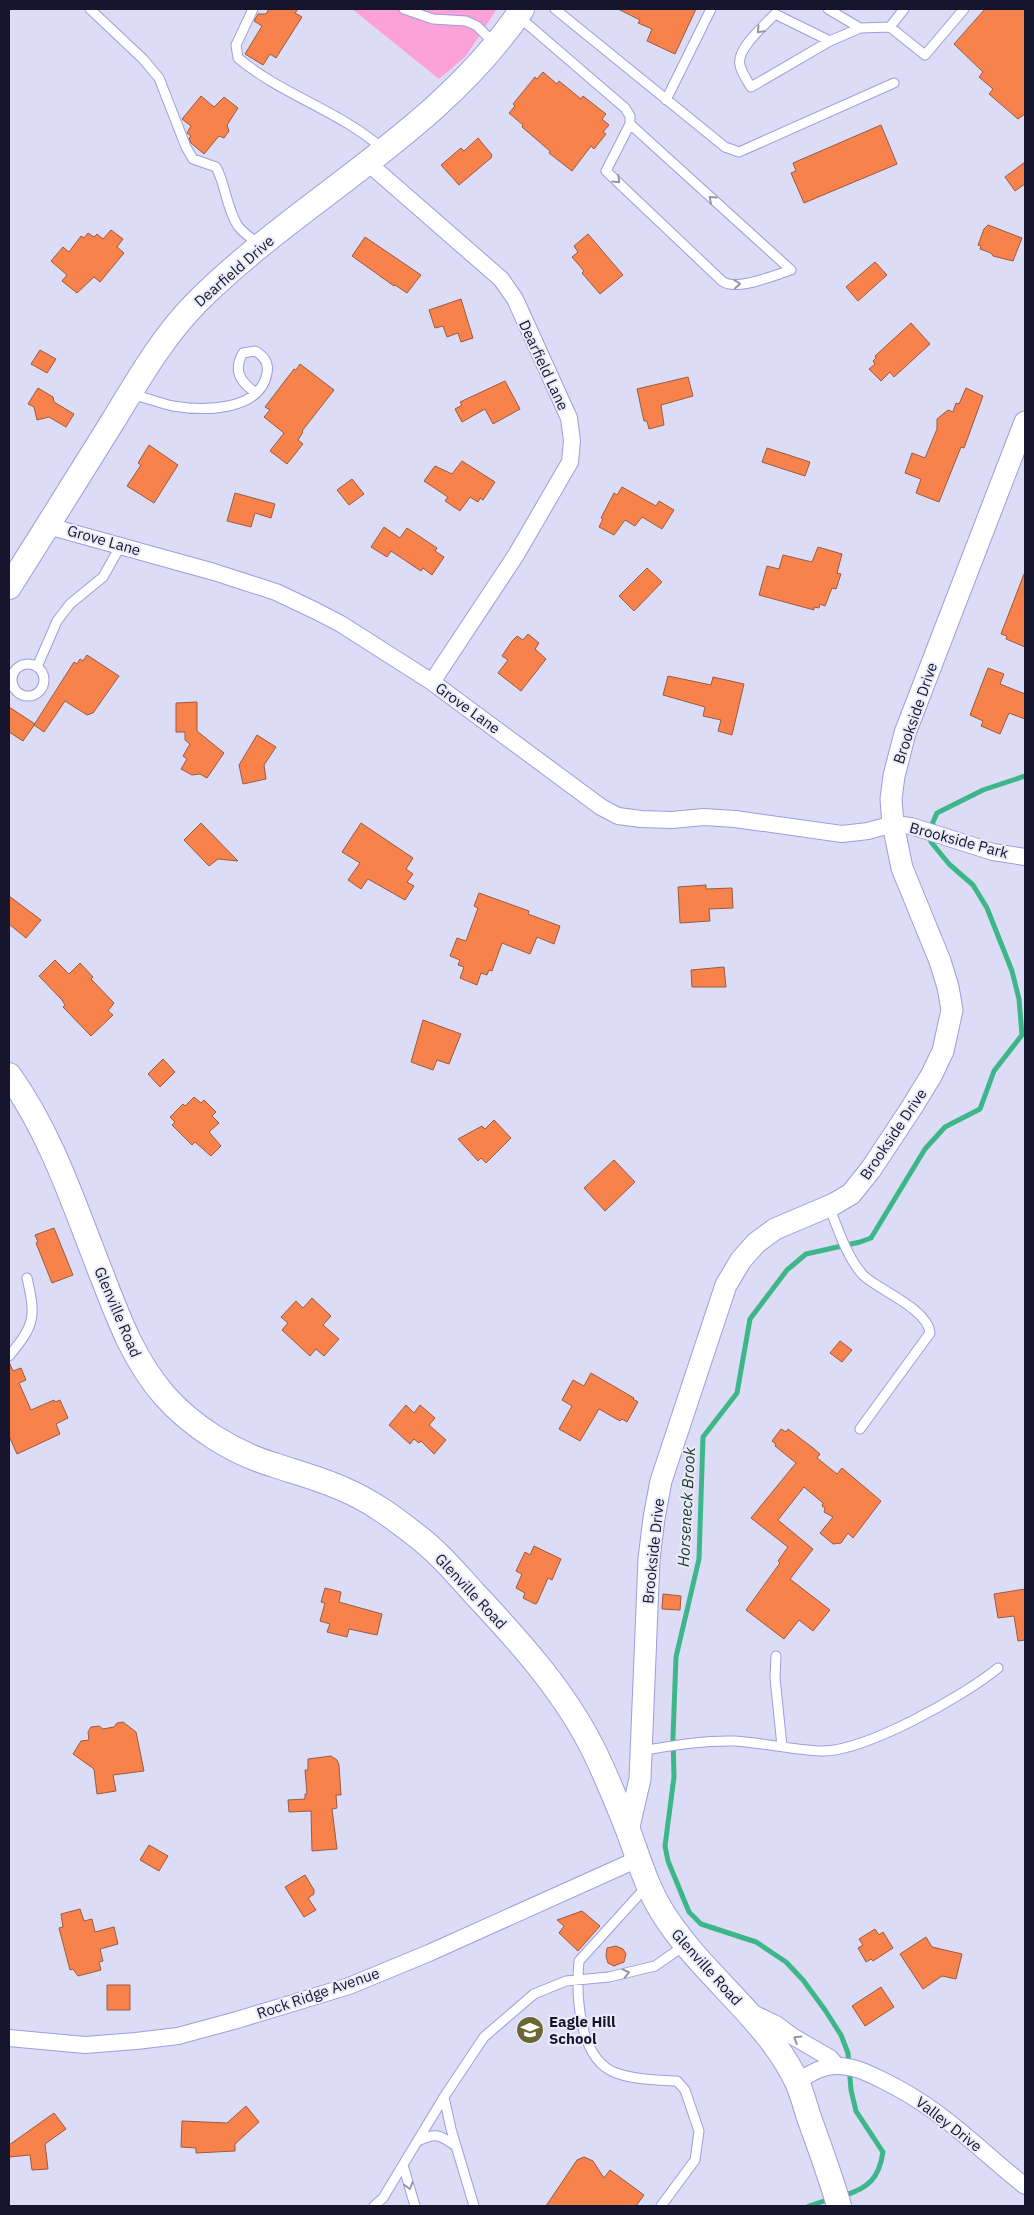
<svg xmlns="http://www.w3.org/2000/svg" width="1034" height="2215" viewBox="0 0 1034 2215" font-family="'IBM Plex Sans',sans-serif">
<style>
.green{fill:#fda2d8}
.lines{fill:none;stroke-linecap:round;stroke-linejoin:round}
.stream{stroke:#3db789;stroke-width:5}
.building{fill:#f8824c;stroke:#995b40}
.service-casing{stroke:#9e9ddc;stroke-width:11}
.minor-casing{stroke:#9e9ddc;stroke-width:18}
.tertiary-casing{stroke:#9e9ddc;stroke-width:23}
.secondary-casing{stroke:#9e9ddc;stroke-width:26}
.service{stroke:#fff;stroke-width:9}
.minor{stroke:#fff;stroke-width:16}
.tertiary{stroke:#fff;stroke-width:21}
.secondary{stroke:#fff;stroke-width:24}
.oneway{stroke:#9696a0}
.labels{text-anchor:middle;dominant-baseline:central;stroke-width:4;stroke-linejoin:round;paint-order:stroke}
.street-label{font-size:15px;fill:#16152d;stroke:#eaebf8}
.poi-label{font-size:15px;font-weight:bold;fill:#16152d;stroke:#eaebf8;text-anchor:start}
.water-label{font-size:16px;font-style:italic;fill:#223b30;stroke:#eaebf8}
</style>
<rect width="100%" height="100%" fill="#dcdcf7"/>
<path class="green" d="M352,9H497L466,56L439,79Z"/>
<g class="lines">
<path class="stream" d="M843,2196C869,2188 879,2178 883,2152L856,2111L851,2090L848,2053L841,2035L825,2010L803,1980L786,1962L756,1942L701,1924L689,1912L668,1861L665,1846L674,1777L673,1737L676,1657L699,1559L703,1437L737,1393L750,1319L787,1270L806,1254L860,1242L871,1238L925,1149L945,1127L980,1109L994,1071L1022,1035L1019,999L1012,971L987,908L973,885L949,864L931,842L933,822L937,813L983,790L1025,776
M809,2206L830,2199"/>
</g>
<path class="building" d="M269,9H298L295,13L302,17L276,58L270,54L263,65L245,54L262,26L254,21L258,14H266Z
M618,9H696L675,54L647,41L652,29L638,23L640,20Z
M985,9H1025V114L1018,119L989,94L993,89L979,77L983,72L954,44Z
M543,72L557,84L559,81L581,99L583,96L606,114L602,119L609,125L603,132L606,134L594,149L591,146L572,171L549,153L550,151L522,127L523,125L509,113L515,106L513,104L535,77L537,79Z
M201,96L214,107L224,97L238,108L227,125L229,131L224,138L219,136L204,154L191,143L189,138L191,136L187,133L191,126L182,119Z
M881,125L897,164L804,203L791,173L796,171L793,163Z
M478,138L492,155L491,158L459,185L441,165L461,148L464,151Z
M1025,162V184L1015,191L1005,177Z
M988,225L1022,238L1013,261L993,256L991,253L980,249L981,246L978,245L984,229Z
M111,230L123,239L117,247L124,253L100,282L94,277L77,293L62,281L67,275L51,261L63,247L69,252L81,236L84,238L88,233L94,237L97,234L103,239Z
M588,234L623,275L600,294L582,273L584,271L572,257L578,252L574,246Z
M365,237L421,275L407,293L395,285L394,286L352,256Z
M875,262L887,275L858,301L846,287Z
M461,299L473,338L461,342L458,333L447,337L443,326L435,328L429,310Z
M911,323L930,344L894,377L890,372L881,381L869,369L875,364L873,361L876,358L875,356Z
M40,350L56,359L47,373L31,364Z
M300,364L334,390L302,431L303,432L298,440L303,444L287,464L270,451L284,433L264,417L270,410L265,407L294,369L296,370Z
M688,377L693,396L661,405L664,425L649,429L647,421H644L637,389Z
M505,381L520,409L493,424L485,409L462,422L455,409L462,405L460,402Z
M38,388L53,397L54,402L74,414L66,427L49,417L37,420L34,407L28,404Z
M966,388L983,396L964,448L961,447L939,502L916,493L921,479L905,473L912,453L925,458L937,429V419L948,410L953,412L956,403L959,404Z
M149,445L178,465L154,503L127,486L141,465L138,463Z
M767,448L810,462L805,476L762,462Z
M462,461L495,482L483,500L480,498L478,502L470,497L460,511L445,501L448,497L424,481L435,466L452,474Z
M352,479L364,494L349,505L337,490Z
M622,487L656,506L659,501L674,510L662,529L642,517L635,526L625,520L614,535L599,527L603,519L601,518L614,493L617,495Z
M235,493L275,504L271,518L255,513L251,527L227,521Z
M384,527L400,538L407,528L437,548L435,551L444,557L432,575L423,568L421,571L391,551L387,557L371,547Z
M818,547L842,554L837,573L841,574L836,589L832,588L825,606L820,604L819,608L814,607V610L759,595L767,566L779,569L783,555L812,562Z
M647,568L662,582L634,611L619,596Z
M1024,574H1025V647L1006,639L1007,636L1001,634Z
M528,634L539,643L535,649L546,659L521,691L498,673L508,660L502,656L512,641L517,636L523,640Z
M87,655L119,676L93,713L87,715L65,701L44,732L34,725L74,662L77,664L80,659L83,661Z
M988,668L1004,674L1000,684L1025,694V719L1009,713L1000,734L981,726L983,721L970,715Z
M668,676L711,685L713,677L744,684L732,735L718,731L721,720L703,716L705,707L663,695Z
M197,702V731L224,753L207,778L200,774L192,775L181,769L187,759L183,756L190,744L185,740V732H176V703Z
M9,707L35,724L23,741L9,732Z
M257,735L276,747L264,765L266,779L243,784L239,765Z
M201,823L238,861L218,859L209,866L184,840Z
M361,823L413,858L406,869L413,874L407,882L414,886L405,900L368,879L361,889L348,880L360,863L342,852Z
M706,885V889L732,888L733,908L709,909L710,921L680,923L678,887Z
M479,893L529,911L528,914L560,926L554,944L537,937L530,954L502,943L492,971L489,970L487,975L481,973L477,985L460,978L464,967L458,965L460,960L450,956L457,938L466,941L478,908L474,906Z
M9,896L41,920L26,938L9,924Z
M55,960L69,974L80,963L93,977L91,979L114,1003L108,1011L113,1015L91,1036L63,1007L65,1005L62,1000L39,976Z
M724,967L726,987H692L691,970Z
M423,1020L461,1034L449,1064L437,1060L433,1070L411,1062Z
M163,1059L175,1072L160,1087L148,1074Z
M194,1097L201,1103L204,1100L216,1112L212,1116L219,1123L209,1132L221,1146L211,1156L195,1142L192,1145L172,1125L175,1122L170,1117L183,1104L185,1106Z
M494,1120L511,1138L486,1163L481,1158L478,1161L458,1139L482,1126L485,1129Z
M614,1160L635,1182L605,1211L584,1188Z
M54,1228L73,1275L52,1283L36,1243L38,1242L35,1235Z
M312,1298L331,1316L323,1325L339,1339L324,1356L316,1349L310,1356L282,1330L288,1323L281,1317L296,1301L303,1308Z
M840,1341L852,1350L842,1362L830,1353Z
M9,1362L13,1371L21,1368L26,1380L19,1383L31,1410L54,1400L55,1402L60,1400L68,1418L56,1424L60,1434L17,1454L9,1436Z
M591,1373L634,1398L633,1399L638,1402L627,1422L622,1419L620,1421L599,1409L580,1441L559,1429L572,1406L562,1400L573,1380L584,1386Z
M406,1405L414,1413L420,1405L435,1418L429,1425L446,1440L434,1454L421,1441L419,1443L414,1439L410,1444L389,1425Z
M781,1429L786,1432L788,1429L813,1448L820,1454L817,1458L837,1474L842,1468L881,1501L853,1538L848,1533L841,1543L833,1544L820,1533L833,1517L824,1512L825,1508L822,1506L823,1503L804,1487L778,1520L813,1549L790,1579L830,1610L813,1631L799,1620L784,1639L746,1610L780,1563L778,1561L788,1547L751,1518L796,1463L775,1446L776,1444L772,1441Z
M534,1546L561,1559L552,1580L548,1578L537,1603L535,1604L523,1598L525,1593L516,1588L522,1574L516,1571L525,1552L530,1555Z
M325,1588L341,1592L339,1602L382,1614L377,1635L349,1629L347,1637L327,1632L330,1624L320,1621L325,1603L321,1602Z
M1025,1589V1640L1018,1641L1014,1616L998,1618L994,1594Z
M663,1594L681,1596L680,1610L662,1609Z
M123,1722L136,1732L144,1771L113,1775L116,1791L97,1794L94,1769L73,1754L81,1741L89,1740L88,1732L91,1727L99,1726L103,1729L114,1727L117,1723Z
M331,1756L337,1760L339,1765L341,1795H336L337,1808L332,1809L337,1849L312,1851L311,1811L289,1812L288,1800L305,1799V1794H307L305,1770H308V1759Z
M149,1845L168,1856L159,1871L140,1860Z
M305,1875L314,1890V1894L308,1898L316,1910L304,1917L285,1887Z
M80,1909L84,1921L92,1919L95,1932L114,1927L118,1944L100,1949L103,1961L99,1962L101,1970L78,1976L73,1969L70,1970L59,1928L63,1927L61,1914Z
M582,1911L600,1926L578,1951L559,1933L564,1926L557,1920Z
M875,1929L879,1935L883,1932L893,1948L873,1961L871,1959L866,1962L858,1948L863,1945L859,1939Z
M926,1937L932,1947L962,1954L956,1979L942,1976L923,1989L900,1954Z
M616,1946L623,1949L626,1954L624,1962L614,1966L608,1963L606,1956L607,1948Z
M107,1985H130V2010H107Z
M881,1987L894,2007L865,2026L852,2006Z
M246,2106L259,2122L235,2144V2151L196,2153V2148L181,2147L182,2121L227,2123Z
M54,2113L66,2129L45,2144L48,2169L32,2170L30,2155L9,2157V2145Z
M584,2157L593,2161L604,2178L610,2170L644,2195L636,2206H546L577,2160Z"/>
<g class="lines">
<g class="service-casing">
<path id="service" d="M90,9L143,59L159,78L186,147L193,159L216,167C226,185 226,208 238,226C243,233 252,239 259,244
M253,9L236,45L238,58C282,95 340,111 383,149
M404,9L433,19L466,21L477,26L494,43
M555,9L725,147L739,152L894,83
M828,9L860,28
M518,16L625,108L630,116V124L606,171L722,281C736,292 774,275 791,270L630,124
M890,27L904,9
M830,41L775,14C765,25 736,49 740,65C741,72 747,80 751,87L830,41L860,28L890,27L925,55L964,9
M666,100L711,9
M132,395C146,397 159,403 173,406C203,411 260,412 267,373C269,363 264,356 255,351L243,353C233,370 240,382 255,392
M12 680a16 16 0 1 1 32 0a16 16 0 1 1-32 0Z
M37,667L57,621L70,604L103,577L121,545
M829,1206C837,1227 848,1260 864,1276C879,1290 928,1309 930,1333L860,1429
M9,1356C35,1325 36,1317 27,1278
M776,1656L775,1678L782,1746
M640,1751C671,1746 703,1740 735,1741C764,1743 793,1750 821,1751C865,1752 964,1696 998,1668
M646,1887L579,1961C576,1994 578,2059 616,2073C636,2080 657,2080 677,2081L685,2090L699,2131L695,2160L661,2206
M444,2097L451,2129L474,2206
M418,2141C436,2132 440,2135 456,2146
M403,2165L415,2206
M374,2206L383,2198L444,2097L484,2037L534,1994L566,1981L609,1977L655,1966L685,1945"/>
</g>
<g class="minor-casing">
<path id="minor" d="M368,163L501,279L515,299L569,418L572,441L570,462L516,555L432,682
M48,526L214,572L276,592L316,611L341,624L432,682L601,807L618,816L641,819L672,820L704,817L735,819L842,834L868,831L893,824L911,826L993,852L1025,857
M753,2013L776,2024L792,2036L830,2058L837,2066
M9,2038L85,2045L136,2041L178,2036L237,2020L349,1986L429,1953L638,1859
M797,2081C809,2075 821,2066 835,2066C852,2065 868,2073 882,2080C941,2108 976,2147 1025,2186"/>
</g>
<g class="tertiary-casing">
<path id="tertiary" d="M628,1831L640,1779L649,1559L654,1518L661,1481L726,1285L741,1260L756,1243L775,1229L834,1204L851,1194L871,1169L912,1107L931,1076L943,1051L952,1010L948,987L940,961L902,868L893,824L891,799L894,776L905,733L1025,422"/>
</g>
<g class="secondary-casing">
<path id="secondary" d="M9,587C44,532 78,477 113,421C138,380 163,336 197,302C299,200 441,131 522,9
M9,1075C52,1135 74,1205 101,1273C118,1317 133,1359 164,1395C192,1427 234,1453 274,1465C298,1473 321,1479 343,1489C370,1500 394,1518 417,1536C438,1552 456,1573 474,1593C520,1642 567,1694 596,1755C608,1780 618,1805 628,1830C638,1857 646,1885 661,1910C692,1961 739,1997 774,2044C782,2055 791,2069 797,2082C803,2095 806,2110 811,2123C821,2151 831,2178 839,2206"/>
</g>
<use href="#service" class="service"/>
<use href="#minor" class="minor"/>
<use href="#tertiary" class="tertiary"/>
<use href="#secondary" class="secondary"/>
</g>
<defs><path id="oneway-chevron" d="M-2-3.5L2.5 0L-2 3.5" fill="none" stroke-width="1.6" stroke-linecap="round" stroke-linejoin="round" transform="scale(1.25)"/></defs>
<g class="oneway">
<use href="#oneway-chevron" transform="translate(760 30) rotate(133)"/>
<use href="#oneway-chevron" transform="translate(617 180) rotate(44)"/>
<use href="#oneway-chevron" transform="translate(712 199) rotate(-138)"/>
<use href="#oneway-chevron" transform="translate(737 284) rotate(-5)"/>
<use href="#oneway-chevron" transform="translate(626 1973) rotate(-14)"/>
<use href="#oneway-chevron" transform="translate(797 2039) rotate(-148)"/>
<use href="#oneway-chevron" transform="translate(409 2186) rotate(73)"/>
</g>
<defs>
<g id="school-disc" transform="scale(1.4375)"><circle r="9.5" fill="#6b6633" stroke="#eaebf8"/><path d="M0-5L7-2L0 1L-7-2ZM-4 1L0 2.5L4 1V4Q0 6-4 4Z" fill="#fff"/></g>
</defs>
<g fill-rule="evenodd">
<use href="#school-disc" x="530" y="2030"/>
</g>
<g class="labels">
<g class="street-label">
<text transform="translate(234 271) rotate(-41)">Dearfield Drive</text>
<text transform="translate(544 365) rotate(65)">Dearfield Lane</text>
<text transform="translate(104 540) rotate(16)">Grove Lane</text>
<text transform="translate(468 708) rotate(36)">Grove Lane</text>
<text transform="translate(915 713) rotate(-71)">Brookside Drive</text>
<text transform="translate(959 840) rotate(15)">Brookside Park</text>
<text transform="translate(893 1134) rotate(-56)">Brookside Drive</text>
<text transform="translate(118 1312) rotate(67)">Glenville Road</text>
<text transform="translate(653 1551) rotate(-84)">Brookside Drive</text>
<text transform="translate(471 1591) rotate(47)">Glenville Road</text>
<text transform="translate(707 1967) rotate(48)">Glenville Road</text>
<text transform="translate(318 1993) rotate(-19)">Rock Ridge Avenue</text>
<text transform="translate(949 2124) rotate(38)">Valley Drive</text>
</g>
<g class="poi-label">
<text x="549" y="2021">Eagle Hill<tspan x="549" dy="17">School</tspan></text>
</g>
<g class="water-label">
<text transform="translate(686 1507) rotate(-87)">Horseneck Brook</text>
</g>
</g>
<rect width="1034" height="2215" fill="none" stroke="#16152d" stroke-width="20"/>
</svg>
